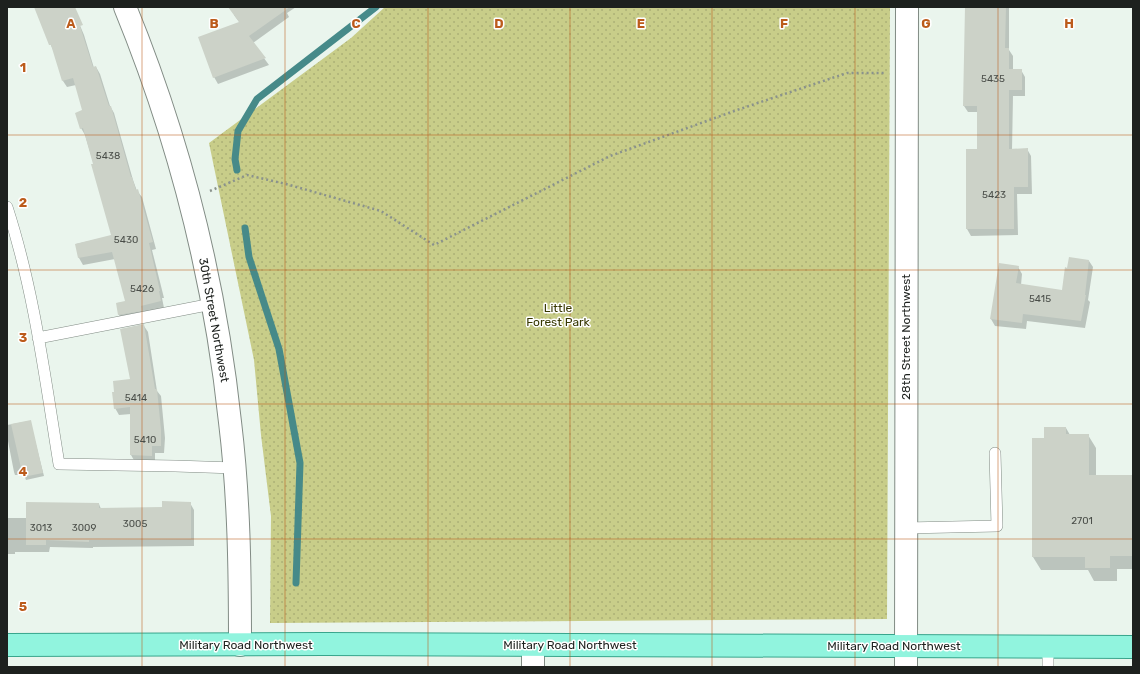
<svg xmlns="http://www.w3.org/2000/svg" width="1140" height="674" viewBox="0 0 1140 674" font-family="Rubik,sans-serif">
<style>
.park{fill:url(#park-dots)}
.shadow{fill:#0003}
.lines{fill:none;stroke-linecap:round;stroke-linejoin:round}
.stream{stroke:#468a89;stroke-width:7}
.building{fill:#ccd2c8}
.lane-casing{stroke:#818b84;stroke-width:12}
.street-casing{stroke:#818b84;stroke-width:24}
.primary-casing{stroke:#38a58c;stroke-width:24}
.path{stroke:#8a928c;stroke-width:2.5;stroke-dasharray:2 3;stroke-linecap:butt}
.lane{stroke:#fff;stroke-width:11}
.street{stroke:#fff;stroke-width:22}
.primary{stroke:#91f4de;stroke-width:22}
.grid{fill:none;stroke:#bc5b1b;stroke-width:1;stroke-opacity:0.55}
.labels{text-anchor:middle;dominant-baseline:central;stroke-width:3;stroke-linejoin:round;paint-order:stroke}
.number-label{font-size:10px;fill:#494d48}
.park-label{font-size:12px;fill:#373801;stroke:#fff}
.street-label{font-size:12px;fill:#1d211e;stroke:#fff}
.grid-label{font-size:13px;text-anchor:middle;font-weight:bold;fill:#bc5b1b;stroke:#fff;stroke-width:3;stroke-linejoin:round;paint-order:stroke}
</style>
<defs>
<pattern id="park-dots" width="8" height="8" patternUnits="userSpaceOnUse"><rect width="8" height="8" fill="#c8cd89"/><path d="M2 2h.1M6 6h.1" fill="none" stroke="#abb076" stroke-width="1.8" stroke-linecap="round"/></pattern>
</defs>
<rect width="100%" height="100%" fill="#eaf5ed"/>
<path class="park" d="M385,7H890L887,619L270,623L271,516L261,435L254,360L209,143L351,38Z"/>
<path class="shadow" d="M35,7H66L76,16L84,35L94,68L96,67L100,74L110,106L114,113L133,180L137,191L142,197L156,249L152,250L164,298H162L164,308L123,322L119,315L117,303L126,302L115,259L83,265L79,258L76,244L112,236L94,165L85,135L81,128L83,111L76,85L67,87L63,81L54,52L44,30Z
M245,7H296L287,13L289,17L253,43L269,65L218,84L214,77L240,23L234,15Z
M966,7H1009V50L1013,56V70H1021L1025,77V96H1013L1012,150L1027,149L1031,156L1032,194H1017L1018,235L971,236L967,229L978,150V112H968L964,106Z
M1089,261L1093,267L1088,300L1090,302L1085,328L1027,321L1026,329L995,326L991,319L1018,267L1022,274L1021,285L1063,291L1068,269Z
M144,326L148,332L157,391L161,396L165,438L164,453H155V462H135L131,455V414L119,415L115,408L131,380Z
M30,421L44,476L26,480L24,475H15L14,472L7,436V425Z
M1066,428L1070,435H1088L1096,448V476H1133V569H1117V581H1094L1088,570H1041L1033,557L1045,439Z
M190,503L194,510V546L93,547V548L50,547L49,552H15V554H7V518H27L99,504L101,509L163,508Z"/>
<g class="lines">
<path class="stream" d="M237,170L235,159L238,131L257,99L376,7
M245,228L249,257L279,349L300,463L296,583"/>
</g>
<path class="building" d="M34,7H75L83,25L80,26L93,67L96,66L109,106H111L131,177H132L136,190L138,189L153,242L149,243L160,291H159L161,301L141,306L142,311L118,315L116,303L125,301L112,252L78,258L75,244L111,235L91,164H93L83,128L80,129L75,113L82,110L73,78L62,81L51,45H49Z
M228,7H290L249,36L266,58L213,78L198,37L239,22Z
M965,7H1006L1005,48H1009V69H1022V90H1009V149L1028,148V187H1014V229H966V149H977V106H963Z
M1069,257L1089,260L1085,295H1086L1081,321L1023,314L1022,323L990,319L999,263L1019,266L1016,283L1062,290L1065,267L1067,268Z
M144,324L155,389H157L161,430V446H152V456L130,455V407L114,409L112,392H114L113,381L130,379L120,329Z
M31,420L43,473L23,477L11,424Z
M1044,427H1066V434H1089V475H1133V556H1110V568H1085V557H1032V438H1044Z
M162,501L191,502V539L99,540H89V542L46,540V545H26V502L99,503V508L162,507Z"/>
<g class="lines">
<g class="lane-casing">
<path id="lane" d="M7,207C34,290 45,378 59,464L175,466L235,468
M38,338L212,304
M906,528L997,526L995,453
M1048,647V667"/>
</g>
<g class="street-casing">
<path id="street" d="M125,7C179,139 215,281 230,422C239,496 240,570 240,645
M533,645V667
M906,667L907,7"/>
</g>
<g class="primary-casing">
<path id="primary" d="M7,645L325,644L1133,647"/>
</g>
<path class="path" d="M210,191L247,175L286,184L381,211L434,245L610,156L737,110L847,73H886"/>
<use href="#lane" class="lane"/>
<use href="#street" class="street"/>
<use href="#primary" class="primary"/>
</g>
<path class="grid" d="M142,7V667M285,7V667M428,7V667M570,7V667M712,7V667M855,7V667M998,7V667M7,135H1133M7,270H1133M7,404H1133M7,539H1133"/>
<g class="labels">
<g class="number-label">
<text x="993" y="79">5435</text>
<text x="108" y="156">5438</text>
<text x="994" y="195">5423</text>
<text x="126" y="240">5430</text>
<text x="142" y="289">5426</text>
<text x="1040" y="299">5415</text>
<text x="136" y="398">5414</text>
<text x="145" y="440">5410</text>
<text x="1082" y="521">2701</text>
<text x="135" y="524">3005</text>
<text x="41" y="528">3013</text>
<text x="84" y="528">3009</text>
</g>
<g class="park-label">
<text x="558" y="308">Little<tspan x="558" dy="14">Forest Park</tspan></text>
</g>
<g class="street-label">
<text transform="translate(214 320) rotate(80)">30th Street Northwest</text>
<text transform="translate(906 337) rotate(-90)">28th Street Northwest</text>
<text x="246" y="645">Military Road Northwest</text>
<text x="570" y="645">Military Road Northwest</text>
<text x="894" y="646">Military Road Northwest</text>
</g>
</g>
<g class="grid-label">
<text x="71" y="28">A</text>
<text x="214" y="28">B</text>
<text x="356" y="28">C</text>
<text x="499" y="28">D</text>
<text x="641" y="28">E</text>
<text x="784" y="28">F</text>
<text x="926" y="28">G</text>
<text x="1069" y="28">H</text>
<text x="23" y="72">1</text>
<text x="23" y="207">2</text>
<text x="23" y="342">3</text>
<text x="23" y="476">4</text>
<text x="23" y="611">5</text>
</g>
<rect width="1140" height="674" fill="none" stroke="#1d211e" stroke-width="16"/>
</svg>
